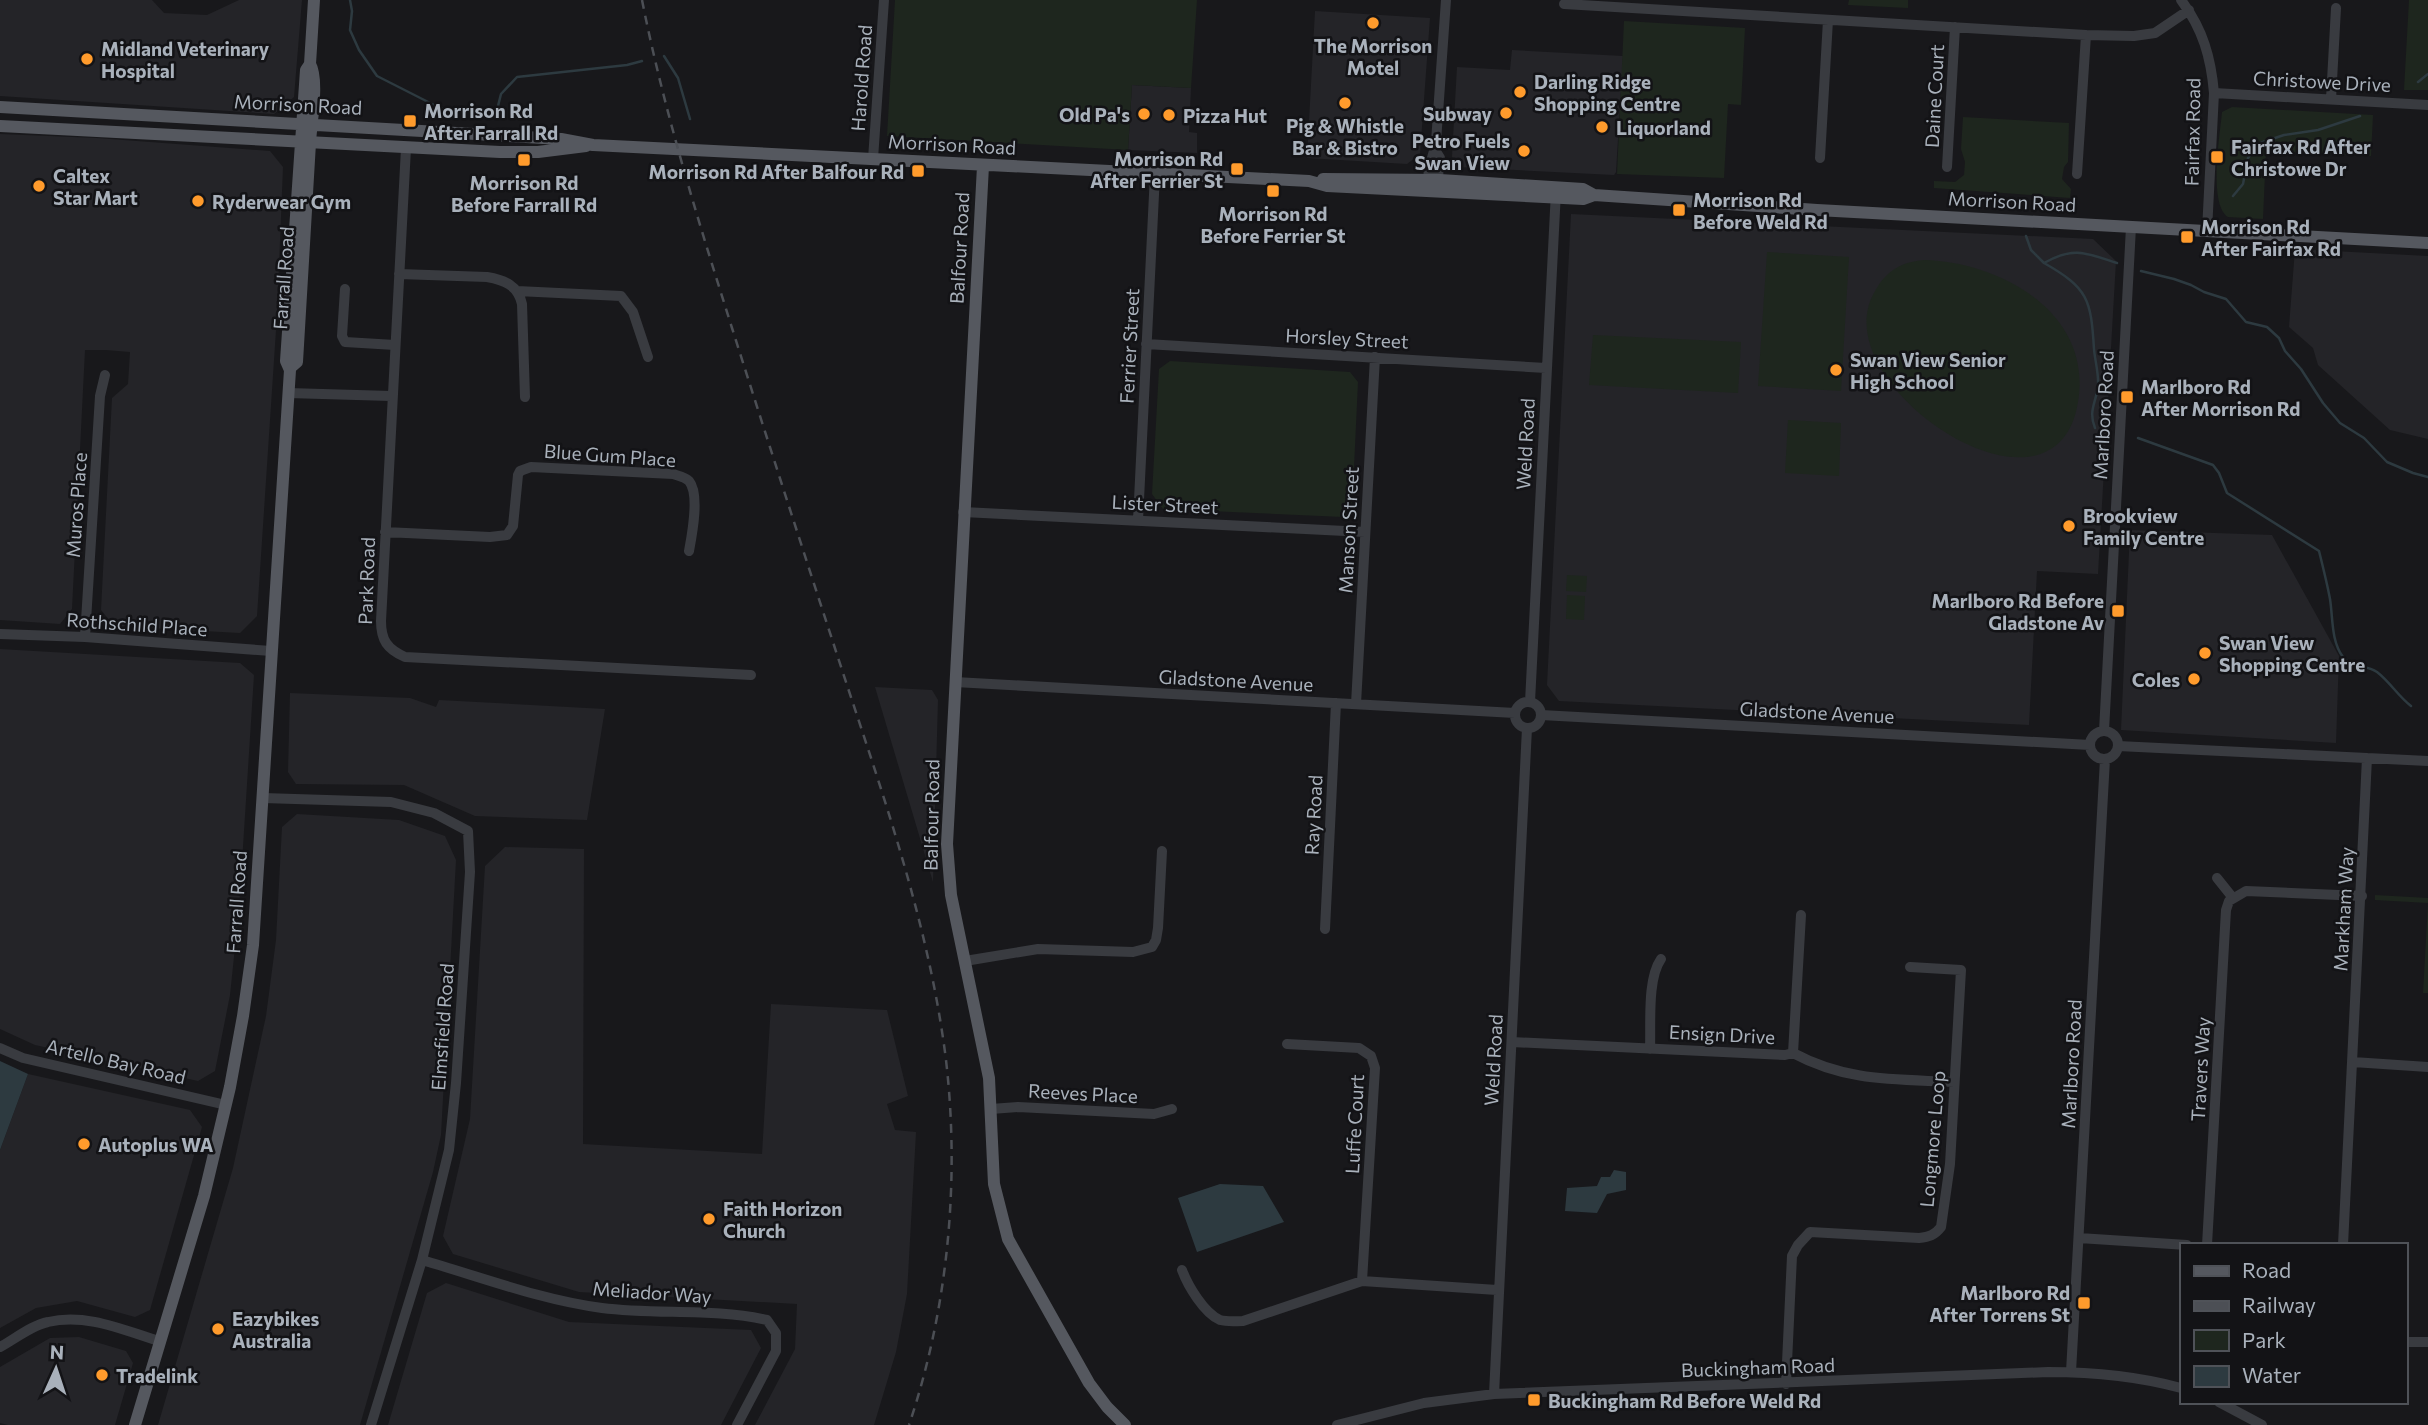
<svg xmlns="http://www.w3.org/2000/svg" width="2428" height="1425" viewBox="0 0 2428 1425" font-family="Commissioner,sans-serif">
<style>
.built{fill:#242428}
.green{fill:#1e261e}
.water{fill:#2d3a40}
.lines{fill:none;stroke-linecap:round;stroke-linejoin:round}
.stream{stroke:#2d3a40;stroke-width:2.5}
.minor{stroke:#393b40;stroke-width:10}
.major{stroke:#55585f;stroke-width:12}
.rail{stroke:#4c4f55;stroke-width:2.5;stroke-dasharray:9 7;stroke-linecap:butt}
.poi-dot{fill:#ff9b2c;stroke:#131316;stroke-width:2.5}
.labels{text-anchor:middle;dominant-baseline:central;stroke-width:5;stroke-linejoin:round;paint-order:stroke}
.poi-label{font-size:19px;font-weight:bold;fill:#a9b1bb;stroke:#131316;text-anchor:start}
.street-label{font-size:19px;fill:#a9b1bb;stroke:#131316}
</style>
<rect width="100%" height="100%" fill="#18181b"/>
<path class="built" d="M0,0H152L164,13L207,15L239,0H302L294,97L274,114L0,96Z
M1315,11L1430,18L1420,154L1407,164L1307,158Z
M1512,50L1623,56L1616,172L1614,175L1458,167L1452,157L1457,67L1510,70Z
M1132,85L1191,88L1189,132L1197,133V153L1128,150Z
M0,134L97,138L270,151L283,167L277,315L257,616L240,633L114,626L101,610L112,398L128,384L130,352L106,350H85L72,609L60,624L0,620Z
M1571,214L2093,239L2116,261L2098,574L2037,571L2029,725L1559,701L1547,685Z
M2295,249L2428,256V439L2390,430L2318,365L2313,348L2289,327Z
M2130,530L2272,535L2339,656L2336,743L2121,730Z
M0,649L240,663L254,675L239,909L230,995L215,1071L198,1081L35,1045L0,1029Z
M875,687L932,690L938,700L933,882Z
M290,693L410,698L436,707L439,700L605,709L587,820L475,816L404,785L296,784L288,772Z
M297,814L399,820L445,836L456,860L441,1135L433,1172L360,1425H158L233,1168L266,1016L276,940L282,827Z
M505,847L584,849L583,1144L762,1154L771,1004L887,1010L908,1096L887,1104L895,1130L916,1132L907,1294L896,1352L874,1425H755L795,1349L797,1304L579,1292L453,1254L443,1236L470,1119L485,866Z
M28,1074L190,1110L202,1127L150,1310L135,1317L77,1301L36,1308L0,1328V1150Z
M446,1283L569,1322L751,1330L761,1348L721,1425H388L427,1293Z
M79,1337L126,1351L133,1363L115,1425H8L0,1423V1367L50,1338Z"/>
<path class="green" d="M895,0H1197L1191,88L1132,85L1128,150L887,136Z
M1849,0H1908V8L1848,5Z
M2409,0H2428V90H2404Z
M1624,21L1745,28L1741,105L1728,104L1724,178L1617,174Z
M2232,107L2373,115L2371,156L2266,151L2263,219L2228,217C2208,204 2220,135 2222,112Z
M1963,117L2069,123L2068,162L2064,167L2062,179L2071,189L2070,198L1934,188V181L1955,182L1964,175L1965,162L1961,149Z
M1767,252L1849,257L1841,391L1758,386Z
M1924,260C2001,262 2093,313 2078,402C2056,541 1822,385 1874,293C1885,272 1900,262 1924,260Z
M1593,335L1741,342L1738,393L1589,385Z
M1170,361L1350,372L1358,382L1352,510L1343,517L1163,509L1152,494L1159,369Z
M1788,420L1841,423L1839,476L1785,473Z
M1567,575L1587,576L1586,592L1566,591Z
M1567,595L1585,596L1584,620L1566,619Z
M2375,895L2428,898V993H2423L2428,903L2375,900Z"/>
<path class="water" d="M0,1061L28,1074L0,1150Z
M1614,1170L1626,1172V1190L1607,1194L1597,1213L1565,1211L1567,1188L1597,1186L1601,1177H1610Z
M1220,1184L1263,1186L1284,1222L1197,1252L1178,1198Z"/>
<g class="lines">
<path class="stream" d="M350,0L352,11L350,30L359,50L377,76L440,108L489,117L497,110L501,94L517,77L627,65L642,61
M664,56L678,78L690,119
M2418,82L2428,74
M2233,196L2243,184L2248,158L2260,143L2284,135L2318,130L2360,116
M2026,236L2031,250L2044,263C2074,246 2086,253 2117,263
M2044,263C2088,288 2091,299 2094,349C2095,361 2099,374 2098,386C2096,403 2088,411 2095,428
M2141,271L2174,279L2191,285L2204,292L2226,299L2246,322L2267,327L2279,338L2285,351L2301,369L2323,403L2340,423L2364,438L2387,462L2413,473L2428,477
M2138,438L2213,465L2219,473L2227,493L2319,551C2323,567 2327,583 2330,599C2333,618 2331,641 2343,657C2353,669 2365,664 2377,672C2390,682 2398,696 2411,706"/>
<path class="minor" d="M2181,0C2203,29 2211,58 2214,93L2207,231
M1564,4L2086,35L2134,36L2155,33L2189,10
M2214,93L2428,105
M2331,99L2336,8
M406,148L381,621C381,640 387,649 405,657L751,675
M1435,150L1440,158L1437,186
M1820,158L1828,20
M873,159L884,0
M1947,167L1955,27
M2077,174L2086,35
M1430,186C1425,169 1434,157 1436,142L1446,0
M399,274L487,277C504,280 518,285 522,304L525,397
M345,289L342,336L345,342L395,345
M517,291L621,296L633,312L648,357
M1146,344L1546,368
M288,393L391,396
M963,512L1365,532
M1138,520L1155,174
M385,532L490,537L507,535L513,526L518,475L520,471L531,467L673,474C679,476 685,477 689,481C700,494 692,535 689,551
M0,634L85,637L271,651
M85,637L100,396L105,375
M955,682L1515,713
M1530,702L1556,191
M1515 715a13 13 0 1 1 26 0a13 13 0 1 1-26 0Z
M1356,704L1375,357
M1541,715L2090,745
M2104,731L2131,227
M2090 745a14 14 0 1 1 28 0a14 14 0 1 1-28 0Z
M2118,746L2428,761
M263,798L391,802L434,813L468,831L470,872L456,1083L449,1150L422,1260L371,1425
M2217,878L2233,898
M1325,929L1336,703
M965,961L1038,949L1133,952L1152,947L1156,940L1158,928L1162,851
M1512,1042L1785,1055L1793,1053L1801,915
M1287,1044L1359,1048L1371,1056L1375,1068L1362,1281
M0,1048L23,1058L226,1105
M1650,1049C1651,1023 1647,979 1661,959
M1793,1053C1847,1082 1895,1079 1954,1082
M2353,1062L2428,1067
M991,1109L1018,1107L1154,1114L1172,1109
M2079,1238L2187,1245
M2207,1245L2226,910L2229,901L2246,891L2362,896
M2343,1245L2367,758
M422,1260C481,1277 541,1300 602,1308C657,1315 714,1308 767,1320L776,1333V1351L737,1425
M1182,1270C1188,1286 1204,1313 1220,1320C1228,1322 1235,1321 1243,1321L1362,1281L1497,1290
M2405,1342H2428
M0,1347C15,1339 32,1325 48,1322C86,1313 123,1330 159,1341
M2071,1372L2105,759
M1786,1384L1792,1256L1798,1245L1810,1232L1919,1238C1929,1237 1935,1235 1941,1227L1950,1164L1961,970L1910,967
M1494,1394L1527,728
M2219,1402L2262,1425
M1337,1425L1424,1403L1494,1394L2048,1372C2094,1372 2137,1376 2181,1388"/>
<path class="major" d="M0,107L561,139L593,145L1309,181L1327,186L1583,199L1594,195L1817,210L2428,243
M0,126L500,152H538L586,146
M983,166L947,844L951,895L989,1078L994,1184L1008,1239L1089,1383L1107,1407L1125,1425
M1323,179L1440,180L1583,189L1594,195
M290,368L297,362C302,289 305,216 310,143C311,123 319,80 310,64L314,0
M135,1425L204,1196L230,1087L243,1016L253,945L290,370L286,361L306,70L310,64"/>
<path class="rail" d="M642,0C664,111 698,220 732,328C765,432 798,535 832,639C876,776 928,915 946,1060C960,1181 948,1309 909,1425"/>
</g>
<g class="poi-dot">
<circle cx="1373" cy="23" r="7"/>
<circle cx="87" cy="59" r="7"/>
<circle cx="1520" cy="92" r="7"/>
<circle cx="1345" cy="103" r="7"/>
<circle cx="1506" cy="113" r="7"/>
<circle cx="1144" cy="114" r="7"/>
<circle cx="1169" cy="115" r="7"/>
<rect x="403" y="114" width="14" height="14" rx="3.5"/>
<circle cx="1602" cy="127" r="7"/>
<circle cx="1524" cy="151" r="7"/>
<rect x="2210" y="150" width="14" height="14" rx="3.5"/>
<rect x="517" y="153" width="14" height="14" rx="3.5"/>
<rect x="1230" y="162" width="14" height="14" rx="3.5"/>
<rect x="911" y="164" width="14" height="14" rx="3.5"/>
<circle cx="39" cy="186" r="7"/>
<rect x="1266" y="184" width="14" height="14" rx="3.5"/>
<circle cx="198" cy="201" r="7"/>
<rect x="1672" y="203" width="14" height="14" rx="3.5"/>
<rect x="2180" y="230" width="14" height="14" rx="3.5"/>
<circle cx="1836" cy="370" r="7"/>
<rect x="2120" y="390" width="14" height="14" rx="3.5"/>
<circle cx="2069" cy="526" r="7"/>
<rect x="2111" y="604" width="14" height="14" rx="3.5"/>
<circle cx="2205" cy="653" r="7"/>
<circle cx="2194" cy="679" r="7"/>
<circle cx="84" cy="1144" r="7"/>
<circle cx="709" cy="1219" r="7"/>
<rect x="2077" y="1296" width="14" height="14" rx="3.5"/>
<circle cx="218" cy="1329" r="7"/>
<circle cx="102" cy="1375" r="7"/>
<rect x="1527" y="1393" width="14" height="14" rx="3.5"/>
</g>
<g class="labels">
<g class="poi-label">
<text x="1373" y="45" text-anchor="middle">The Morrison<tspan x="1373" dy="22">Motel</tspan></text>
<text x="101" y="48">Midland Veterinary<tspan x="101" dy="22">Hospital</tspan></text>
<text x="1534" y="81">Darling Ridge<tspan x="1534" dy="22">Shopping Centre</tspan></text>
<text x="424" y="110">Morrison Rd<tspan x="424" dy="22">After Farrall Rd</tspan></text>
<text x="1492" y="113" text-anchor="end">Subway</text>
<text x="1130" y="114" text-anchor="end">Old Pa's</text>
<text x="1183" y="115">Pizza Hut</text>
<text x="1345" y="125" text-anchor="middle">Pig &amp; Whistle<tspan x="1345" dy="22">Bar &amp; Bistro</tspan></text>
<text x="1616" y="127">Liquorland</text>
<text x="1510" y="140" text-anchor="end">Petro Fuels<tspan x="1510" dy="22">Swan View</tspan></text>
<text x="2231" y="146">Fairfax Rd After<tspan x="2231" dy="22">Christowe Dr</tspan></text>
<text x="1223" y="158" text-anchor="end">Morrison Rd<tspan x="1223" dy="22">After Ferrier St</tspan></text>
<text x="904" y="171" text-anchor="end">Morrison Rd After Balfour Rd</text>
<text x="53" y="175">Caltex<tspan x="53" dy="22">Star Mart</tspan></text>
<text x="524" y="182" text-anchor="middle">Morrison Rd<tspan x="524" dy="22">Before Farrall Rd</tspan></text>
<text x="1693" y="199">Morrison Rd<tspan x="1693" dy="22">Before Weld Rd</tspan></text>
<text x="212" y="201">Ryderwear Gym</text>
<text x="1273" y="213" text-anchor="middle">Morrison Rd<tspan x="1273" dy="22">Before Ferrier St</tspan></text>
<text x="2201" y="226">Morrison Rd<tspan x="2201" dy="22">After Fairfax Rd</tspan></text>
<text x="1850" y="359">Swan View Senior<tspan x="1850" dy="22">High School</tspan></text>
<text x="2141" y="386">Marlboro Rd<tspan x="2141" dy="22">After Morrison Rd</tspan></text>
<text x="2083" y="515">Brookview<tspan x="2083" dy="22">Family Centre</tspan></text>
<text x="2104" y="600" text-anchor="end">Marlboro Rd Before<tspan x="2104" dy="22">Gladstone Av</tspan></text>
<text x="2219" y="642">Swan View<tspan x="2219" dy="22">Shopping Centre</tspan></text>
<text x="2180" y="679" text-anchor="end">Coles</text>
<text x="98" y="1144">Autoplus WA</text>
<text x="723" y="1208">Faith Horizon<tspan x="723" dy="22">Church</tspan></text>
<text x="2070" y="1292" text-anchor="end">Marlboro Rd<tspan x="2070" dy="22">After Torrens St</tspan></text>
<text x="232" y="1318">Eazybikes<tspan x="232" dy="22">Australia</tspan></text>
<text x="116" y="1375">Tradelink</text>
<text x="1548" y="1400">Buckingham Rd Before Weld Rd</text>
</g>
<g class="street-label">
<text transform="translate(861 78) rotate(-86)">Harold Road</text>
<text transform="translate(2322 81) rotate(3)">Christowe Drive</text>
<text transform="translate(1934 96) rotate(-87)">Daine Court</text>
<text transform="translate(298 104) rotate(3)">Morrison Road</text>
<text transform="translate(2192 132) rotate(-89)">Fairfax Road</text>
<text transform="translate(952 144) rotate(3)">Morrison Road</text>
<text transform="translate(2012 201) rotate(3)">Morrison Road</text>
<text transform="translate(959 248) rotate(-87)">Balfour Road</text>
<text transform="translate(283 278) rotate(-86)">Farrall Road</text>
<text transform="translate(1347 338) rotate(3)">Horsley Street</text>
<text transform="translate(1129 346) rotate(-87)">Ferrier Street</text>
<text transform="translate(2103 415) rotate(-87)">Marlboro Road</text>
<text transform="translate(1525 444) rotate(-87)">Weld Road</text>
<text transform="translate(610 455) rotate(4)">Blue Gum Place</text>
<text transform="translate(1165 504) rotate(3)">Lister Street</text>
<text transform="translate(76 505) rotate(-86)">Muros Place</text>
<text transform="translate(1348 530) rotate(-87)">Manson Street</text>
<text transform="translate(366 581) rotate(-88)">Park Road</text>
<text transform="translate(137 624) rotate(4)">Rothschild Place</text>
<text transform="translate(1236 680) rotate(3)">Gladstone Avenue</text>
<text transform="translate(1817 712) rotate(3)">Gladstone Avenue</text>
<text transform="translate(931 815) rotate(-89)">Balfour Road</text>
<text transform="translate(1313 815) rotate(-87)">Ray Road</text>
<text transform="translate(236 902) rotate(-86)">Farrall Road</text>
<text transform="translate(2343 909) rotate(-87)">Markham Way</text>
<text transform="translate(442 1027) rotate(-86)">Elmsfield Road</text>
<text transform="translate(1722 1034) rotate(3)">Ensign Drive</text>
<text transform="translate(1493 1060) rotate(-87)">Weld Road</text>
<text transform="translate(116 1061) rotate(13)">Artello Bay Road</text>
<text transform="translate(2071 1064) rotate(-87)">Marlboro Road</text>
<text transform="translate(2200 1069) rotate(-87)">Travers Way</text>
<text transform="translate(1083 1093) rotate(3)">Reeves Place</text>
<text transform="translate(1354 1124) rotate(-87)">Luffe Court</text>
<text transform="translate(1932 1139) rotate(-85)">Longmore Loop</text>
<text transform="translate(652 1292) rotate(4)">Meliador Way</text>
<text transform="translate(1758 1367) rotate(-2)">Buckingham Road</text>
</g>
</g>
<rect x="2180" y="1243" width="228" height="161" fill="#131316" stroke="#4f5258" stroke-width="2"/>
<rect x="2194" y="1266" width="35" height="10" fill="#55585f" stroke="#4f5258" stroke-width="2"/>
<text x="2242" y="1278" font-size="21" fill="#a9b1bb">Road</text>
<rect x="2194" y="1301" width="35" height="10" fill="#4c4f55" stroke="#4f5258" stroke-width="2"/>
<text x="2242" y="1313" font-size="21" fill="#a9b1bb">Railway</text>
<rect x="2194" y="1330" width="35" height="21" fill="#1e261e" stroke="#4f5258" stroke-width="2"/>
<text x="2242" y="1348" font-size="21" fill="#a9b1bb">Park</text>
<rect x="2194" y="1366" width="35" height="21" fill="#2d3a40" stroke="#4f5258" stroke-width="2"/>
<text x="2242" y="1383" font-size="21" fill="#a9b1bb">Water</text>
<g transform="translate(56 1369) rotate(3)" stroke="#131316" stroke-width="5" paint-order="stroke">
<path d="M0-5L12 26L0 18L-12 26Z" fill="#a9b1bb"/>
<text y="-10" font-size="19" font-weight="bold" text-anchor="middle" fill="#a9b1bb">N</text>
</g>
</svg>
